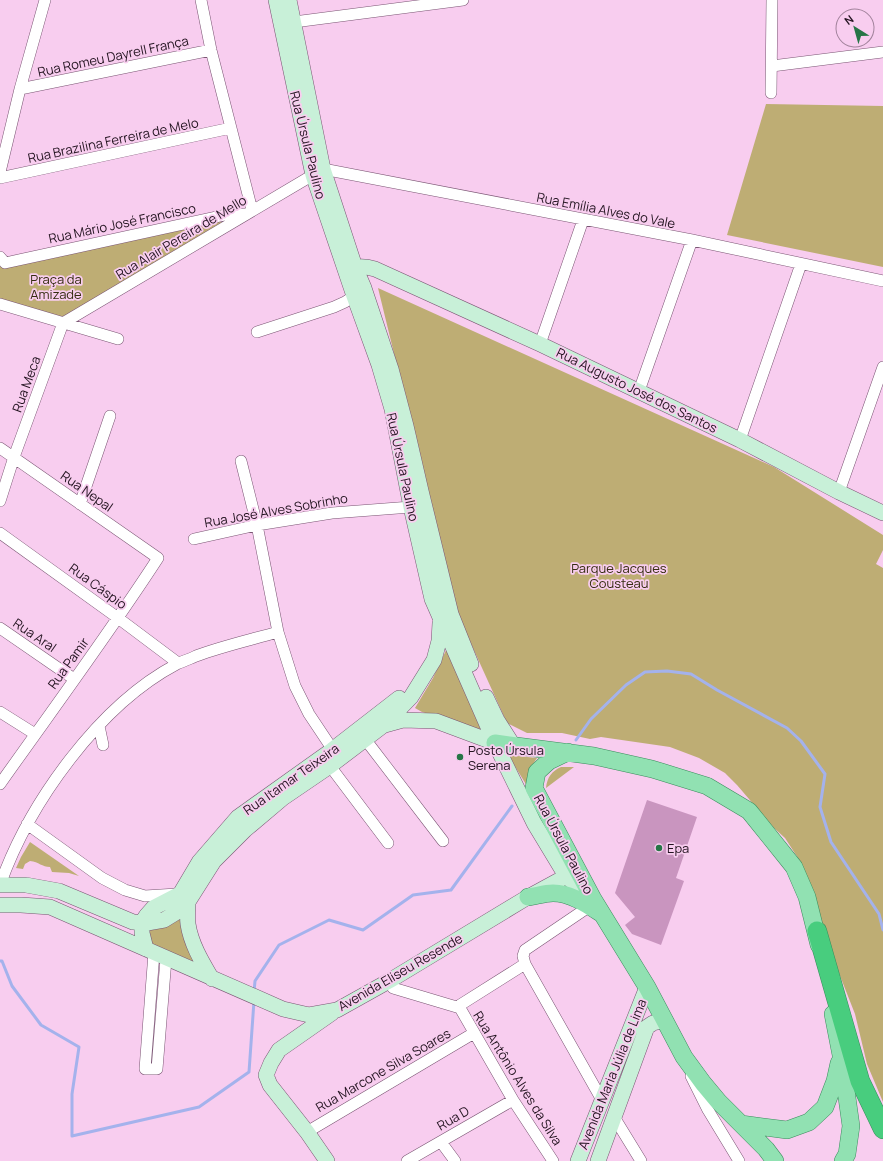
<svg xmlns="http://www.w3.org/2000/svg" width="883" height="1161" viewBox="0 0 883 1161" font-family="Manrope,sans-serif">
<style>
.green{fill:#bead74}
.lines{fill:none;stroke-linecap:round;stroke-linejoin:round}
.stream{stroke:#a4b2ec;stroke-width:3}
.building{fill:#c995bf}
.street-casing{stroke:#7a5573;stroke-width:12}
.secondary-casing{stroke:#7a5573;stroke-width:16}
.primary-casing{stroke:#3b8c5d;stroke-width:18}
.highway-casing{stroke:#3b8c5d;stroke-width:20}
.street{stroke:#fff;stroke-width:11}
.secondary{stroke:#c8f0d8;stroke-width:15}
.primary{stroke:#91e1b2;stroke-width:17}
.highway{stroke:#48cd7e;stroke-width:19}
.poi-dot{fill:#267546;stroke:#f8cdef;stroke-width:1.5}
.labels{text-anchor:middle;dominant-baseline:central;stroke-width:3.5;stroke-linejoin:round;paint-order:stroke}
.street-label{font-size:13px;fill:#22131f;stroke:#f8cdef}
.park-label{font-size:13px;fill:#352d10;stroke:#f8cdef}
.poi-label{font-size:13px;fill:#22131f;stroke:#f8cdef;text-anchor:start}
</style>
<rect width="100%" height="100%" fill="#f8cdef"/>
<path class="green" d="M766,104L883,106V267L727,235Z
M239,216L59,319L0,301V262Z
M378,288L774,467L883,535V550L876,564L883,568V1102L867,1064L855,1014L835,963L811,889L798,858L785,838L774,828L737,785L725,773L699,758L670,747L601,737L590,739L562,733H527L507,723L458,615Z
M448,646L485,731L422,712L415,708L433,678Z
M508,755L537,758L529,770L527,786Z
M561,767H574L546,788C547,777 552,771 561,767Z
M30,842L79,876L69,873L52,872L50,867C42,867 39,862 30,861L25,864L23,869L16,868L21,857Z
M183,914L196,964L149,943V928Z"/>
<g class="lines">
<path class="stream" d="M576,740L591,719L626,685L645,672L667,671L691,674L717,690L787,728L801,741L825,774L820,807L831,842L879,914L883,930
M0,961H2L12,986L41,1025L79,1047L72,1094V1136L199,1107L249,1072L254,1001
M254,992L255,981L279,945L329,920L363,930L413,895L451,890L512,806"/>
</g>
<path class="building" d="M647,800L697,817L676,878L684,881L661,945L632,934L625,925L635,917L615,893Z"/>
<g class="lines">
<g class="street-casing">
<path id="street" d="M201,0L211,50L252,210
M294,22L463,0
M772,66L883,52
M20,89L211,50
M771,93L772,0
M0,172L20,89L45,0
M0,178L231,128
M0,257L5,263L225,215L245,214
M0,304L118,339
M257,332L334,307L345,302L354,296
M540,344L583,220
M639,391L692,240
M740,440L801,264
M0,448L158,558C108,635 53,709 0,784
M241,461L257,525L278,632L295,686L309,714L337,756
M839,492L883,367
M0,501L14,457L63,323L323,169L692,240L883,281
M80,504L110,416
M0,533L118,618L178,663
M194,539L257,525L332,513L411,507
M0,628L74,679
M0,712L35,734
M99,726L103,745
M365,739L443,841
M330,766L388,843
M27,824L102,878L125,890L145,896L177,894
M0,885C29,803 99,705 177,664C183,661 190,659 196,656C223,646 250,640 278,632
M590,906L525,950L523,956L525,964L602,1100
M154,953L145,1069H157L166,959
M389,981L393,988L460,1008
M460,1008L513,1100L553,1161
M460,1008V1005L525,964
M691,1076L708,1110L739,1161
M614,1117L641,1161
M307,1132L474,1033
M441,1142L455,1161
M407,1161L513,1100"/>
</g>
<g class="secondary-casing">
<path id="secondary" d="M276,0L313,175L354,296L379,365L392,409L411,507L432,599L495,743L534,823L566,876L590,898
M289,0L323,169L355,267L364,288L391,369L406,426L421,491L451,614L471,664
M346,270C357,266 364,266 375,269L540,344L740,440L839,492L883,513
M486,697L497,720L513,745
M385,725L403,720L436,721L495,743
M0,885H26L59,891L133,922L147,923L164,920L177,912L188,902L214,861L245,830L283,798L330,766L384,725L411,697L434,660L439,641L440,623
M188,902C188,909 187,917 188,924C191,944 202,962 212,979
M0,905H21L50,907L283,1009L309,1015L337,1010L389,981L528,897L574,872
M146,949L142,933V923L146,916L153,908L180,894L199,862L238,817L332,750L399,698
M327,1161L307,1132L270,1085L266,1075L271,1063L279,1050L332,1013
M578,1161L647,987
M598,1161L647,1027L653,1023L665,1020"/>
</g>
<g class="primary-casing">
<path id="primary" d="M495,743L594,756L652,769L707,786L749,811L794,867L807,897L819,945
M568,752L549,761L537,772L534,788L593,899L647,987L684,1057L703,1083L718,1101L766,1149L775,1161
M528,897C536,896 545,893 553,893C571,893 588,905 602,914
M833,1014L841,1055L851,1126L847,1154L843,1161
M741,1124L787,1130L809,1122L825,1107L835,1081L839,1063"/>
</g>
<g class="highway-casing">
<path id="highway" d="M817,931L860,1081L883,1129"/>
</g>
<use href="#street" class="street"/>
<use href="#secondary" class="secondary"/>
<use href="#primary" class="primary"/>
<use href="#highway" class="highway"/>
</g>
<g class="poi-dot">
<circle cx="460" cy="757" r="4"/>
<circle cx="659" cy="848" r="4"/>
</g>
<g class="labels">
<g class="street-label">
<text transform="translate(113 56) rotate(-12)">Rua Romeu Dayrell França</text>
<text transform="translate(113 140) rotate(-12)">Rua Brazilina Ferreira de Melo</text>
<text transform="translate(308 145) rotate(76)">Rua Úrsula Paulino</text>
<text transform="translate(606 210) rotate(11)">Rua Emília Alves do Vale</text>
<text transform="translate(122 223) rotate(-12)">Rua Mário José Francisco</text>
<text transform="translate(181 237) rotate(-31)">Rua Alair Pereira de Mello</text>
<text transform="translate(26 384) rotate(-70)">Rua Meca</text>
<text transform="translate(637 390) rotate(26)">Rua Augusto José dos Santos</text>
<text transform="translate(403 467) rotate(78)">Rua Úrsula Paulino</text>
<text transform="translate(87 491) rotate(35)">Rua Nepal</text>
<text transform="translate(276 510) rotate(-10)">Rua José Alves Sobrinho</text>
<text transform="translate(98 586) rotate(36)">Rua Cáspio</text>
<text transform="translate(35 635) rotate(34)">Rua Aral</text>
<text transform="translate(68 663) rotate(-54)">Rua Pamir</text>
<text transform="translate(291 779) rotate(-35)">Rua Itamar Teixeira</text>
<text transform="translate(564 844) rotate(62)">Rua Úrsula Paulino</text>
<text transform="translate(400 972) rotate(-30)">Avenida Eliseu Resende</text>
<text transform="translate(383 1070) rotate(-30)">Rua Marcone Silva Soares</text>
<text transform="translate(612 1074) rotate(-68)">Avenida Maria Júlia de Lima</text>
<text transform="translate(518 1078) rotate(58)">Rua Antônio Alves da Silva</text>
<text transform="translate(453 1118) rotate(-30)">Rua D</text>
</g>
<g class="park-label">
<text x="56" y="279">Praça da<tspan x="56" dy="15">Amizade</tspan></text>
<text x="619" y="568">Parque Jacques<tspan x="619" dy="15">Cousteau</tspan></text>
</g>
<g class="poi-label">
<text x="468" y="750">Posto Úrsula<tspan x="468" dy="15">Serena</tspan></text>
<text x="667" y="848">Epa</text>
</g>
</g>
<g transform="translate(855 28) rotate(323)"><circle r="19" fill="#f8cdef" stroke="#a2839c"/>
<path d="M0-3L7 15L0 10L-7 15Z" fill="#267546"/>
<text y="-6" font-size="11" font-weight="bold" text-anchor="middle" fill="#22131f">N</text>
</g>
</svg>
